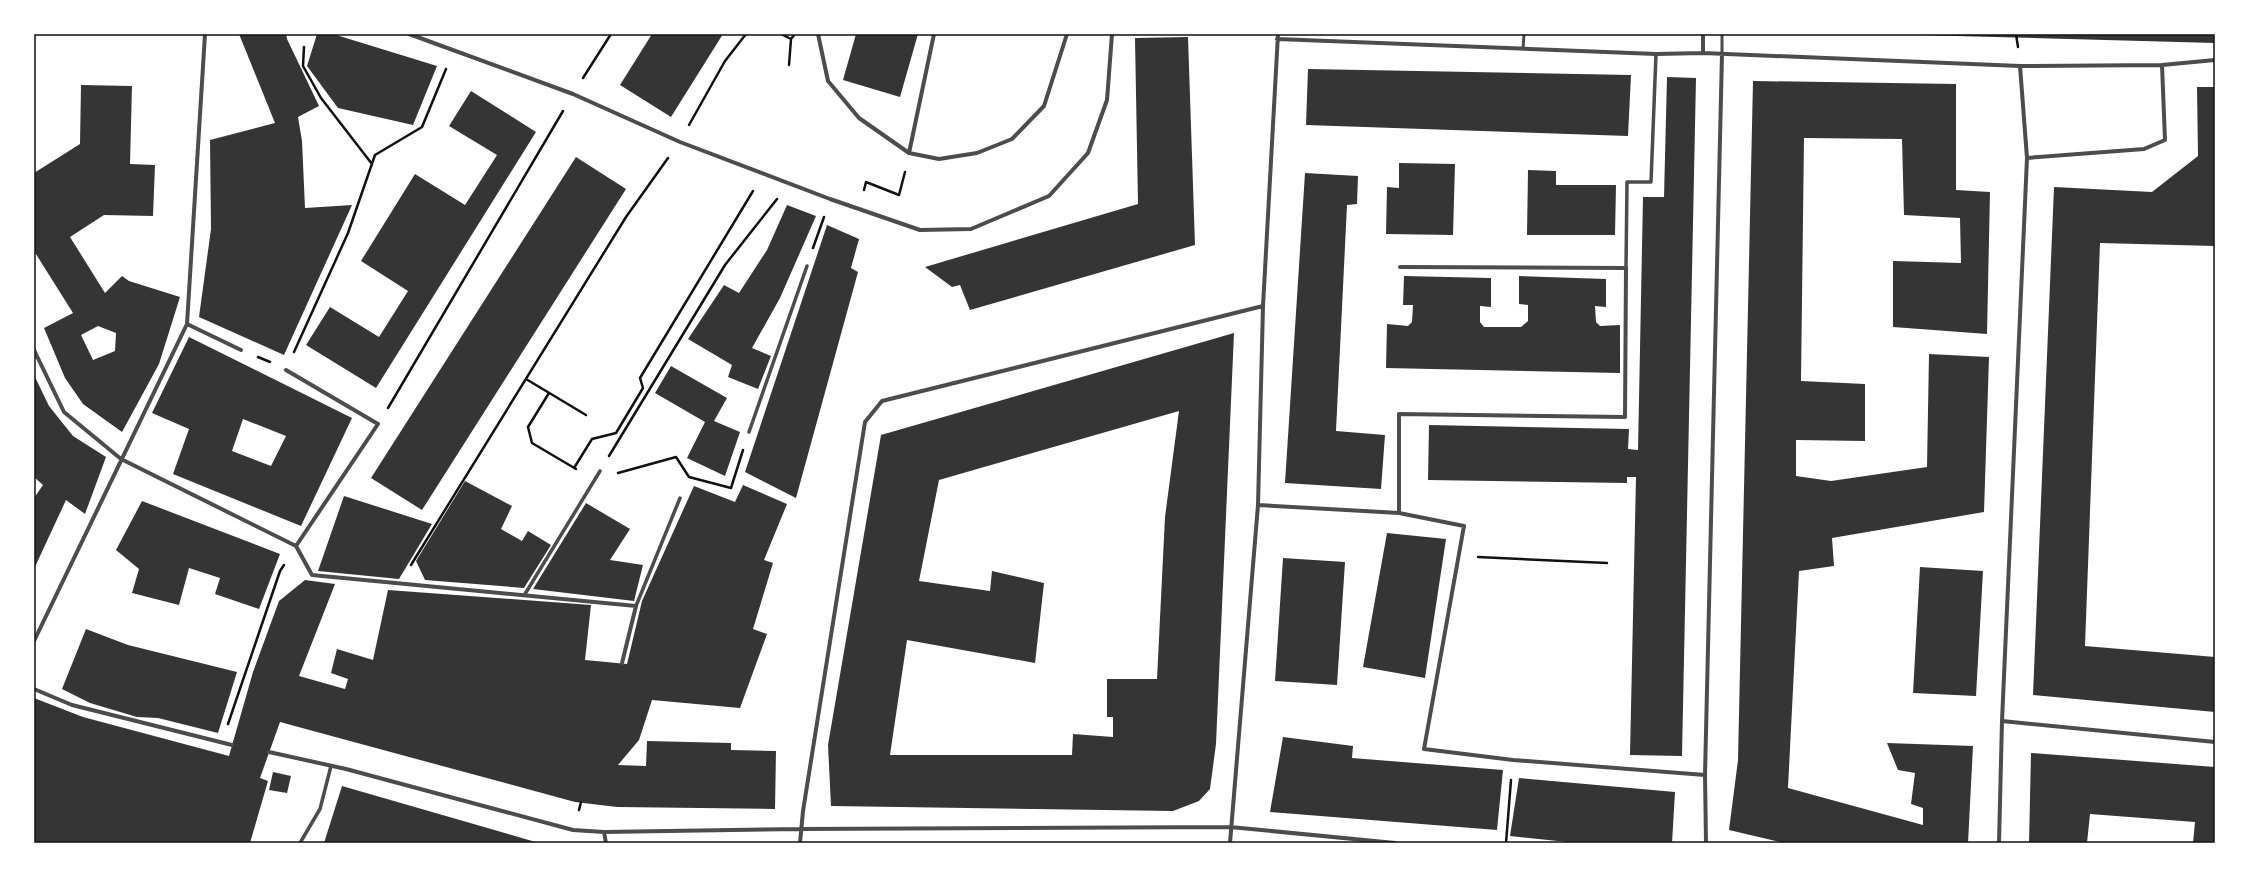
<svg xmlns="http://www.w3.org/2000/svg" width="2249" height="877" viewBox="0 0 2249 877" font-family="'Playfair Display',serif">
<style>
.building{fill:#353535;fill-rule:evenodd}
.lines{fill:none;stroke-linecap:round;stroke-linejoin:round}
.path{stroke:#111;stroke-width:2.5}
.service{stroke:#4c4c4c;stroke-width:3}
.pedestrian{stroke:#4c4c4c;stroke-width:3.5}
.minor{stroke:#4c4c4c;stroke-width:4}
.neatline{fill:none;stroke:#111;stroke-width:1.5}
</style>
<rect width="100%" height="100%" fill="#fff"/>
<path class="building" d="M239,34H286L287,39L319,106L298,117L302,141L305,208L352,205L284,355L199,317L211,229L210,140L275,123Z
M317,34H333L437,66L413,125L338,108L307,66Z
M652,34H723L671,117L620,85Z
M856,34H918L900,97L843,80Z
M1918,34H2215V43L1918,35Z
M1188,37L1195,245L970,310L960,285L952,287L925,267L1138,204L1135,38Z
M1308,69L1631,75L1628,136L1306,125Z
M1667,77L1696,78L1682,756L1630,755L1636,477H1627V483L1428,480L1429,425L1629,429L1628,449L1638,450L1643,197H1664Z
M1753,81L1956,84V190L1990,192L1987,334L1893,327V261L1961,263L1960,218L1904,215L1902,139L1804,138L1801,381L1865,384V441L1796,440V476L1831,481L1927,467L1929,354L1989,357L1984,512L1832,538L1834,566L1799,571L1788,788L1923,825V808L1911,804L1915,773L1898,770L1887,743L1973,746L1968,843H1784L1729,830L1738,760Z
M81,85L132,86L130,164L155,165L153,216L104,215L70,237L105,293L122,276L129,281L180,297L159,364L122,432L83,404L65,378L44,328L73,313L34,251V173L80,144ZM98,326L116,333L115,351L93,360L81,335Z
M2197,87H2215V246L2100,243L2085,646L2215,657V712L2033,695L2054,187L2152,192L2198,156Z
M471,91L536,132L376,388L306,345L330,307L379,337L408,291L361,261L415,174L465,205L497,155L449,126Z
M576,157L626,189L422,510L371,478Z
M1399,163L1455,164L1453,235L1386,234L1387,187L1399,188Z
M1528,170L1556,171V185H1616L1615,235H1527Z
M1305,173L1358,176L1357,204L1347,205L1336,431L1385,435L1381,489L1285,483Z
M787,205L816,216L780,298L752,348L771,356L758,389L728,377L732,365L688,339L724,285L739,293L767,250Z
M827,225L859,239L851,268L858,272L796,498L745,472Z
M1404,276L1491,278V307L1480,306V322L1484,327H1521L1528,321V305L1519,304V276L1606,279V307L1595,306L1596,322L1600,326L1620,325V373L1386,368L1387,324L1408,326L1412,322L1413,305H1403Z
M1234,333L1216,744L1210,789L1199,801L1173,811L831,806L828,745L881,435ZM1179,411L1165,517L1157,679H1107V717H1113V737L1073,734L1072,755H890L907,640L1035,663L1044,583L992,571L990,591L919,581L939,480Z
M189,337L352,418L301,526L173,474L189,429L152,413ZM243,419L286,436L271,466L232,451Z
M671,366L727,398L714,421L740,432L725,476L687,458L705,422L655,393Z
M34,375L49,406L73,436L106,457L85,514L66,500L34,569V498L43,485L34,477Z
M465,481L512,506L501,529L522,541L528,531L551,545L524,588L425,580L416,561Z
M743,485L787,504L764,560L773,563L753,629L767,634L740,708L652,700L639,740L618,765L646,766L647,741L731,743V750L776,751L775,809L617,807L575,802L280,722L260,778L268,781L250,843H34V698L83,717L229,756L253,672L279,601L305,580L335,584L299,676L345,689L348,679L331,673L337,649L373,660L388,590L591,605L585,660L627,664L642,601L694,486L735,502Z
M344,496L432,524L399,579L318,571Z
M142,501L280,554L259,609L215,594L220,578L189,568L179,605L132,593L139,569L116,550Z
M586,503L630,529L610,560L643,565L634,601L533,589Z
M1387,533L1446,539L1425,678L1363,667Z
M1283,558L1345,562L1337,685L1275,681Z
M1920,567L1983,571L1976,696L1913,693Z
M86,629L128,645L237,672L218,733L158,718L137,717L90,703L62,689Z
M1283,737L1353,746L1352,758L1503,770L1497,830L1270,812Z
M2031,753L2215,767V843H2193L2195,822L2090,814L2087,843H2029Z
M273,772L291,776L287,793L269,790Z
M1519,778L1675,792L1672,843H1577L1510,836Z
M342,786L539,843H324Z"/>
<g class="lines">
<path class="path" d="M781,34L791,39
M2016,34L2018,47
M304,47L303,66L321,98L372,164
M789,65L791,39L795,34
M583,78L611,34
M689,125L725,61L746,34
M864,190L866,182L899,195L905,172
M813,248L824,217
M294,352L348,233L375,155L422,127L446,69
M258,357L270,362
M526,379L586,415
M549,393L528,427L532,443L576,469
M388,408L563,111
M609,456L725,265L777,199
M574,468L592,439L616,433L643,388L640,378L753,191
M618,473L676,457L689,477
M689,477L731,488L743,450
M1478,557L1607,563
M411,565L626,217L668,158
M228,724L280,571L284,565
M579,810L581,802
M1506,843L1511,780"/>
<path class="service" d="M1523,49L1524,34
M1722,54V34"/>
<path class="pedestrian" d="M1626,268L1627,182H1651L1656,54
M749,432L807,266
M525,594L600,471
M636,606L680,498
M300,843L320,809L331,766"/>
<path class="minor" d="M409,34L573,94L680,142L830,199L920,230L971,229L1049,196L1088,153L1107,100L1112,34
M818,34L828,81L859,118L909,153L939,159L977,153L1012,139L1044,106L1067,34
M1277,39L1656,54L1703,53L2020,66L2162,65L2165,140L2144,149L2027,158
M1703,53V34
M2162,65L2215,60
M909,153L934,34
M187,324L241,350
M34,350L64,412L121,459L296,546L312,575L636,606L622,663
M286,370L378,424L296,546
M1258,505L1399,513L1464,526L1424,749L1513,760L1705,775
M1399,513V414L1625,417L1626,268L1400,267
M34,641L187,324L205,34
M34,689L72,705L232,745
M2002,721L2215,742
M269,752L346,769L573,830L604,832L800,829L1230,827L1395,843
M604,832L606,843
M800,843L803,811L865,422L882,401L1263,306
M1230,843L1258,505L1263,306L1278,34
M1706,843L1705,775L1722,54
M1999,843L2002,721L2027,158L2020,66"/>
</g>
<rect width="2249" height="877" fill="none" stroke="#ffffff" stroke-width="70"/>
<rect x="35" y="35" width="2179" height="807" class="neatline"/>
</svg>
